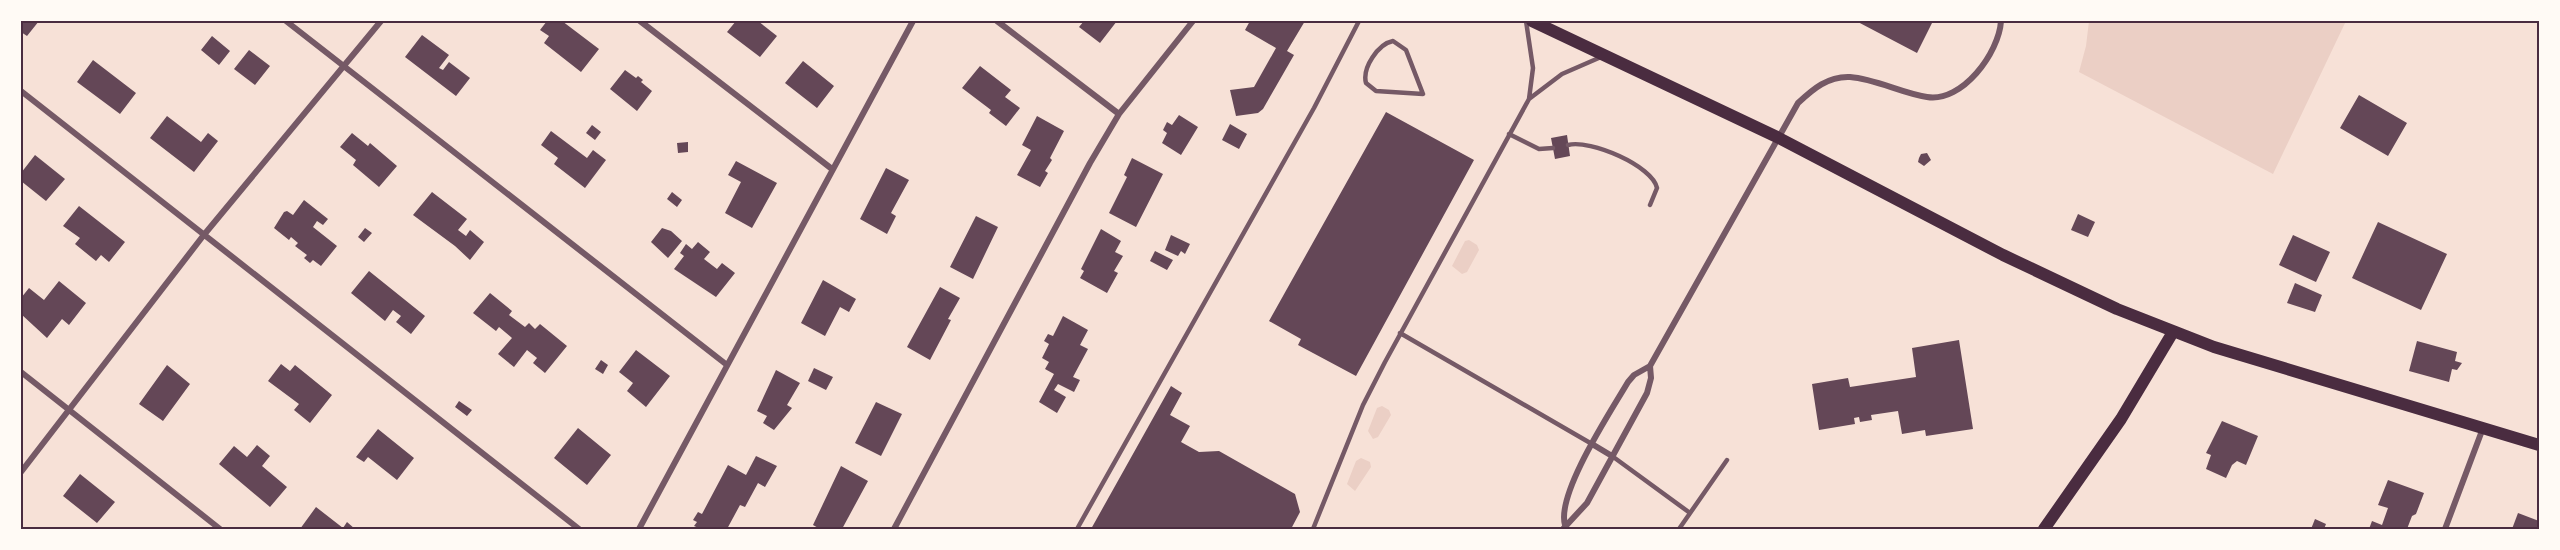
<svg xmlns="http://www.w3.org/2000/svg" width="2560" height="550" viewBox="0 0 2560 550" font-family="'Varela Round',sans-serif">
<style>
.green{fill:#ebcfc5}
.building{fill:#644757}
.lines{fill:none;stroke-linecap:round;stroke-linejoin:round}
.service{stroke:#755966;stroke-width:4.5}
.minor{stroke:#755966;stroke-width:6}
.secondary{stroke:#4a2c40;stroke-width:12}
.neatline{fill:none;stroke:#4a2c40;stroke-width:2}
</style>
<rect width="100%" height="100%" fill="#f7e1d7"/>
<path class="green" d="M2089,21H2346L2273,174L2079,72L2086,46Z
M1469,240L1477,245L1479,250L1467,272L1462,274L1452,266L1465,241Z
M1382,406L1389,410L1391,415L1378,437L1373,439L1368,431L1377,408Z
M1361,458L1370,462L1371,467L1355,491L1347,484L1356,461Z"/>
<path class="building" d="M21,21H39L27,36L21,32Z
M547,21H562L599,49L581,72L544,43L549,36L540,30Z
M736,21H758L777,36L760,57L727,32Z
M1084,21H1117L1100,43L1079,27Z
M1250,21H1305L1287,51L1294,55L1263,109L1258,113L1236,116L1230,90L1254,87L1276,48L1245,30Z
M1856,21H1933L1917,53Z
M422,35L449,55L439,68L443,70L449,62L470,78L456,96L405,57Z
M212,36L230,51L219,65L201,50Z
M249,50L270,66L255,85L234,69Z
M93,60L136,93L120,114L77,82Z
M803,61L834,86L817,108L785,83Z
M980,66L1011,90L1005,97L1020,108L1006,126L989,113L991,110L962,88Z
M625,70L636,78L638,76L643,80L641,82L652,91L637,111L610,89Z
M2359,95L2407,123L2388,156L2340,128Z
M1386,112L1474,160L1356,376L1298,345L1301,339L1269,321Z
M1179,115L1198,127L1181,155L1162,143L1167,133L1163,130L1167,122L1172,125Z
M167,116L201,142L208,133L218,141L194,172L150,138Z
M1037,116L1064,131L1050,158L1052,160L1045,171L1048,173L1040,187L1017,175L1031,150L1022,145Z
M1230,124L1247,134L1239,149L1222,140Z
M592,125L601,132L595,140L586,133Z
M551,131L587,158L593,150L606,160L585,188L554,164L558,158L541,145Z
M352,133L368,146L370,143L397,166L379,187L353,165L356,160L340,147Z
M1567,135L1570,156L1555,159L1551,138Z
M688,142V152L678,153L677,143Z
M1927,153L1931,160L1924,166L1918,162L1919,158L1921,154Z
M35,155L65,179L46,201L21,181V173Z
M1132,158L1163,174L1136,227L1109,213L1127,177L1124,175Z
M736,161L777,183L752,228L725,213L741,182L728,175Z
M886,168L909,180L891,213L896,216L887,234L860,219Z
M432,192L467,219L458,230L466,236L470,230L484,242L470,260L455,246L413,215Z
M672,192L682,200L677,207L667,199Z
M304,200L328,219L323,225L317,221L313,227L337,246L321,266L313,260L310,263L304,258L307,255L295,246L298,243L291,237L289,240L274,228L284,212L287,211L293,215Z
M79,206L125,242L109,262L101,255L96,261L75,244L80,238L63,226Z
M2078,214L2095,222L2088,237L2071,230Z
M976,216L998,227L973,279L950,267Z
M2378,222L2447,254L2421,310L2352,278Z
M365,228L372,233L364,242L358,237Z
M662,228L671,231L682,241L668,258L651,242Z
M1101,229L1121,241L1115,252L1123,256L1114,271L1118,273L1107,293L1080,278L1084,271L1081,269Z
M1171,235L1190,244L1185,254L1181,251L1178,256L1165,250Z
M2293,235L2330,252L2316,282L2279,265Z
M698,242L710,252L704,259L717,269L722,263L735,273L716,297L674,269L684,256L680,253L686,244L692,249Z
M1155,251L1173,260L1167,270L1150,261Z
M369,271L425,316L411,334L396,322L401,316L393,310L385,321L351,293Z
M823,280L856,299L849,312L840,307L825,336L801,323Z
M59,281L86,303L69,325L62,319L47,338L21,314V298L29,288L44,300Z
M2295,283L2322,295L2315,312L2287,303Z
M940,287L960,298L948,319L951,320L930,360L907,347Z
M490,293L512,311L509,315L525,327L529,323L535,329L540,324L567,346L545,373L533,363L537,358L527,350L514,367L498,354L512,338L499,327L496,331L473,313Z
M1063,316L1088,330L1080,345L1088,349L1073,377L1080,380L1074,392L1058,384L1054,390L1066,397L1057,413L1039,402L1054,374L1045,369L1049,362L1042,358L1049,344L1044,341L1048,334L1053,336Z
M1959,340L1973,429L1926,436L1925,430L1902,434L1898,411L1871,415L1872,420L1860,422L1859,417L1854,418L1855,424L1819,430L1812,384L1848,378L1850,387L1916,377L1912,348Z
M2417,341L2457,352L2455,361L2462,363L2457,370L2452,369L2449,382L2409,371Z
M636,350L670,376L646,407L627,391L633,383L619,372Z
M601,360L608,365L603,374L595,369Z
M281,364L290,371L295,365L332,395L310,423L294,410L299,404L268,381Z
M167,365L190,384L163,421L139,404Z
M814,368L833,377L826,390L808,381Z
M776,370L800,383L787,405L792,408L774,430L763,423L767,416L757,411Z
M1171,386L1182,393L1170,415L1190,426L1181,442L1199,452L1219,451L1295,494L1300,512L1291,529H1091Z
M459,401L472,410L467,416L455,407Z
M876,402L902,414L881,456L855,443Z
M2222,421L2258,436L2246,465L2237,461L2232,465L2226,478L2206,469L2211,455L2206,453Z
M578,428L611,455L587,485L554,458Z
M378,429L414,458L397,480L368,457L364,462L356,457Z
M257,445L270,456L262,466L287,487L270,507L219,464L234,446L247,457Z
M756,456L777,466L765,487L758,483L745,507L740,505L727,529H701L694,526L697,522L693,520L698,512L702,514L728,465L746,475Z
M841,466L868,481L842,529H820L813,525Z
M80,474L115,502L97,523L63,496Z
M2388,480L2424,493L2416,514L2412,516L2407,529H2369L2372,521L2382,525L2388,508L2378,505Z
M316,507L343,528L347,522L355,529H300Z
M2518,513L2539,521V529H2512Z
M2315,519L2326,524L2324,529H2311Z"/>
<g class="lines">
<path class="service" d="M1393,41L1406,50L1423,94L1376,91L1366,83C1362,68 1378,44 1393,41Z
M1529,99L1562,74L1601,57
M1509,134L1539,149L1553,148
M1568,145C1590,139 1653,166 1657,188L1650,205
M1400,333L1592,444
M1612,456L1690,513
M1077,529L1314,108L1359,21
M1313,529L1363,405L1385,362L1529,99L1533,68L1526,21
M1679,529L1727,460"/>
<path class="minor" d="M286,21L727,365
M640,21L832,169
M997,21L1119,114
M21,91L579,529
M21,372L220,529
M1592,444L1612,456
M21,472L203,236L381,21
M1565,525C1556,494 1611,411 1628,382L1634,375L1650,366
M639,529L913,21
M894,529L1090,163L1119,114L1193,21
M1563,529L1587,503L1647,393L1651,378L1650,366L1798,103C1813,89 1828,76 1850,77C1876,79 1901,93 1927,97C1962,103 1999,53 2001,21
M2445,529L2483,428"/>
<path class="secondary" d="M1532,21L1777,137L2003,255L2117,309L2214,347L2539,445
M2044,529L2121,419L2173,332"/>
</g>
<rect width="2560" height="550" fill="none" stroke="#fffaf5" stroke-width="45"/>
<rect x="22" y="22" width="2516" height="506" class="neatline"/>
</svg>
